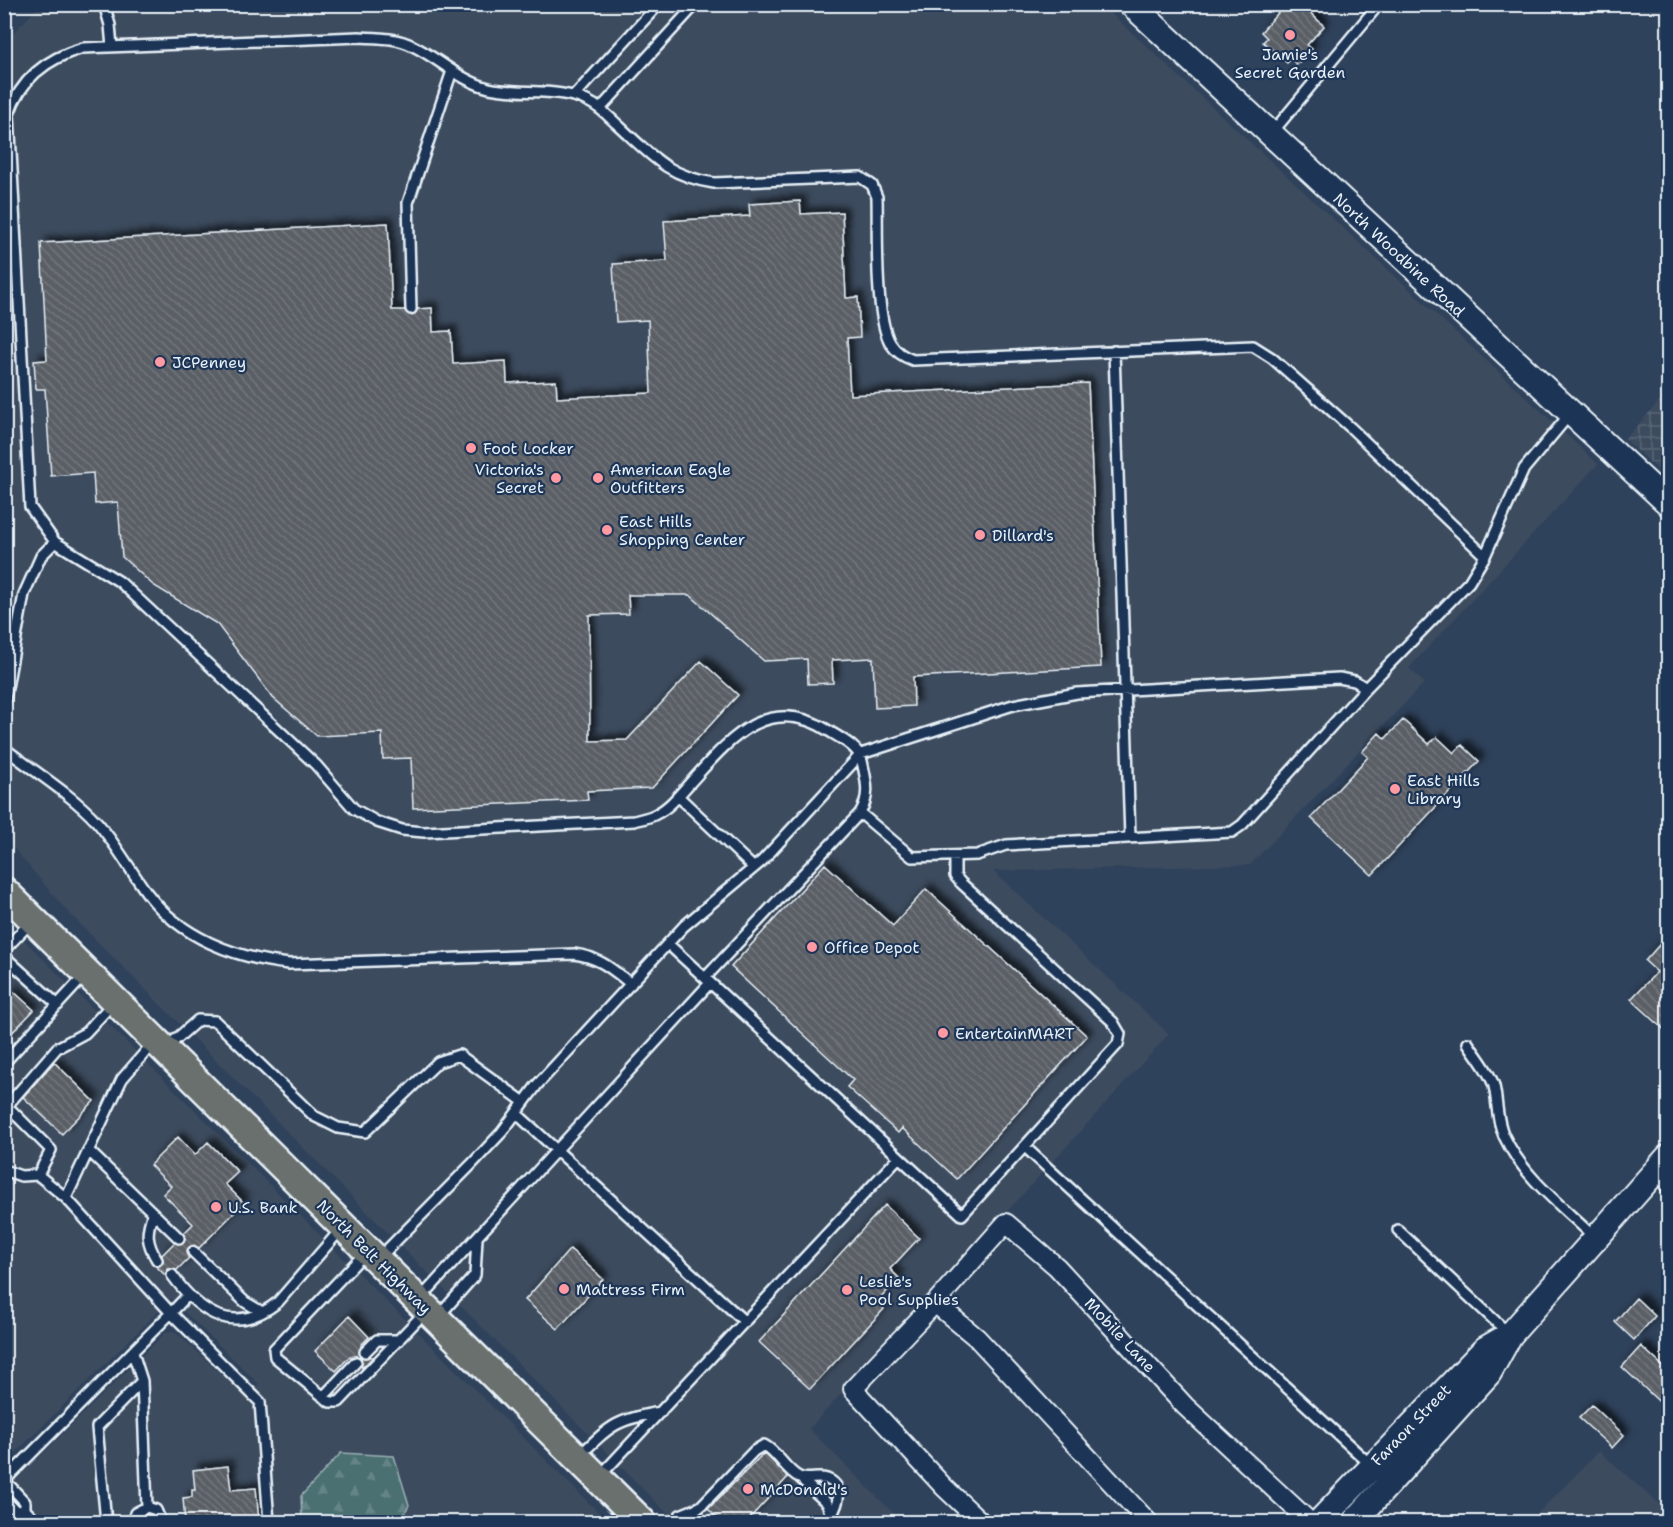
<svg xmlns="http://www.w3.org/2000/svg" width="1673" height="1527" viewBox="0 0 1673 1527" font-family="'Shantell Sans',sans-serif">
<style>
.built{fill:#3c4b5e}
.industrial{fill:url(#industrial-grid)}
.forest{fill:url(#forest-firs);stroke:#9ab0b5;stroke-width:1.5}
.building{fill:url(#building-back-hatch);stroke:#e8f1f8;stroke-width:1.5;filter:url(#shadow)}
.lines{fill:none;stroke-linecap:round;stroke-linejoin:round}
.service-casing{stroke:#e8f1f8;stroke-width:14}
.minor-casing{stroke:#e8f1f8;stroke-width:22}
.secondary-casing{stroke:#e8f1f8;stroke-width:28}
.primary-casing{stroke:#e8f1f8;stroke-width:32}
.service{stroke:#1d3557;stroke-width:9}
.minor{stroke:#1d3557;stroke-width:18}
.secondary{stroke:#1d3557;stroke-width:24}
.primary{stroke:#6b706d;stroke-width:27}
.poi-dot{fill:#ff9aa2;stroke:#1d3557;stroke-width:2}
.labels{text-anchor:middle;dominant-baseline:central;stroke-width:4.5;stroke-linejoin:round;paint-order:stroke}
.poi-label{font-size:16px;fill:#e8f1f8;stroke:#1d3557;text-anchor:start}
.street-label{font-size:16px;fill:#e8f1f8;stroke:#1d3557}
</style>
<defs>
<pattern id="industrial-grid" width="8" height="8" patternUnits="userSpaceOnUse" patternTransform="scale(1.5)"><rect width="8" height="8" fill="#3c4b5e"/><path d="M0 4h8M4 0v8" fill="none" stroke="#586576"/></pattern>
<pattern id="forest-firs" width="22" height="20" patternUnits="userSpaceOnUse" patternTransform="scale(1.5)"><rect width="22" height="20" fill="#4b6f72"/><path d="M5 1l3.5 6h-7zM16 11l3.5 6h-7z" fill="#658487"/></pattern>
<pattern id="building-back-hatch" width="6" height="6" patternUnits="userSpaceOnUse" patternTransform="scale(1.5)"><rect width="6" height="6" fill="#5a5f65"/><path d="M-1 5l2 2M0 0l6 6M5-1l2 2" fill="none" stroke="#72767c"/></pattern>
<filter id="shadow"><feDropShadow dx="5.5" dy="-5.5" stdDeviation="3" flood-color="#0009"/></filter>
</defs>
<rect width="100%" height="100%" fill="#2f425b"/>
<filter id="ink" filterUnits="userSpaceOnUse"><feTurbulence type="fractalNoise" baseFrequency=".0167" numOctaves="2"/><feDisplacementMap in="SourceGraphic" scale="12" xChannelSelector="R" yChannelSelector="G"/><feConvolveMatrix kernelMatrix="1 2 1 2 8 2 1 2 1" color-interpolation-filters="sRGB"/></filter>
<g filter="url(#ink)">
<path class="built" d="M40,5H1102L1598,464L1409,668L1424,683L1250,865L993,871L1169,1034L809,1429L902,1522H676L66,910L5,838L4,43Z
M4,920L608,1522H400L409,1505L301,1496L302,1522H5V1491L165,1333L172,1331L181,1337L247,1398L259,1384L171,1299L5,1463Z
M1599,1451L1668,1512V1522H1529Z"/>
<path class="industrial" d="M1668,392V479L1625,439Z"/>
<path class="forest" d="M341,1453L394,1456L409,1505L400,1522H302L301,1496Z"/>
<path class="building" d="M1286,4H1301L1324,26L1307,45L1312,49L1297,65L1291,59L1287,63L1263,42L1267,38L1261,32Z
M800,201L801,214L842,212L846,298L858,297L860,337L847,338L850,395L1088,383L1101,667L913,677L914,706L875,708L873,658L832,660L833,683L808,684L807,659L764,661L690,595H628L629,614L589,615L590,741L627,740L701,661L738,695L652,788L587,791L588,800L413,808L411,758L383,759L382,733L317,736L273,698L217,624L153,585L122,557L118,502L95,504L93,473L51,476L45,389H36L34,361L47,360L41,243L388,223L392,310H404L412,316L418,309L432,308L433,332L451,331L453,364L506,361L507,383L556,381L557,398L651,393L648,320L616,322L613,264L667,261L664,221L750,216L749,204Z
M1403,720L1429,744L1437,737L1454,753L1462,745L1479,761L1372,875L1311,818L1368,757L1362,752L1379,733L1385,739Z
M825,864L893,926L926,889L1087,1036L957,1179L902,1128L898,1133L847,1087L853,1080L731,967Z
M1668,935V1033L1631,999L1657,972L1645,961Z
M13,991L34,1010L4,1041V1001Z
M54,1062L94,1101L62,1134L23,1097Z
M178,1137L195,1155L208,1142L238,1172L225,1184L244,1203L199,1248L194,1245L189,1247L186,1253L189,1258L177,1270L168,1269L165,1275L157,1267L163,1263L162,1255L174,1243H183L184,1233L193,1224L163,1194L171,1186L150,1165Z
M885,1205L919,1238L890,1269L899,1278L877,1302L884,1309L810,1389L759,1342Z
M570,1249L603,1279L558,1329L525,1300Z
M1636,1298L1655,1316L1634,1340L1615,1322Z
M349,1316L369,1337L361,1345L360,1356L373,1357L362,1368L361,1358L350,1356L336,1371L315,1351Z
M1641,1346L1668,1371V1410L1622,1367Z
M1592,1405L1624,1435L1612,1448L1579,1418Z
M764,1453L788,1477L746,1522H722L708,1509Z
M228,1466L231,1490L256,1488L259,1522H185L183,1498L192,1497V1490H195L193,1470Z"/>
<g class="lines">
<g class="service-casing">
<path id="service" d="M104,4L110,25L112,47
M574,96L659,4
M600,109L696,4
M1271,134L1379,4
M411,309L408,203L452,71
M1114,351L1130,837
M1366,688L1242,825L1232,832L1006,845L977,855L912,857L860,813C871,795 866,780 862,761C859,747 840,738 829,731C767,692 729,740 689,784C679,795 669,808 656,814C649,818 641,819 634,821L424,832L402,830L377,822L354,809L316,765L120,582L55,542L30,507L9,114C21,78 47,58 83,48L359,37C378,38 396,37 413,46C440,59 460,81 489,88C521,95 560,87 589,102C600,107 609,117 618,125C651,155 667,176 714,183L860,177L872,185L877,197C878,230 874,319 891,344C896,352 904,357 913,360L1253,346L1272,358L1351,428L1485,556
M4,704L24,594L41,556L55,542
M4,748C35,772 71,794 97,822C116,844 130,870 147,893C181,938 235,958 289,964L574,954C599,957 612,969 631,984
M678,796L754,868
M860,813L705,978L962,1215L1118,1044L1120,1034L1113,1022L961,883L955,876V856
M668,944L705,978
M4,950L32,921
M4,956L58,1005
M1468,1043C1476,1056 1490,1072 1494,1086C1498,1104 1496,1119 1504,1136C1523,1177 1563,1207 1595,1238
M166,1048L198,1020L215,1021L314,1116L338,1128L365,1132L438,1062L459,1055L524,1102
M4,1063L86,974
M516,1113L745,1322
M1025,1147L1372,1466
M88,1150L179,1238
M4,1170L21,1176L38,1175L66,1198L171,1313L4,1481
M1658,1172L1668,1190
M38,1175L51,1150L8,1107L11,1101L57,1048L85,1033L114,1002
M66,1198L122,1079L154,1042
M153,1213C146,1232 146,1242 157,1260
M1398,1230L1508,1333
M193,1252L245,1302L262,1312
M366,1252L274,1349L275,1357L330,1402H339L426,1311
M379,1258L471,1165L502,1132L537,1085L684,926L762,861L861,754L1013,705L1077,693L1339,678L1355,681L1366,688L1469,582L1485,556L1524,469L1570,414
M172,1275C201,1315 235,1336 278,1302L342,1228
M187,1296L171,1313L260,1402L269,1522
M420,1299L710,983
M438,1317L475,1275L477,1238
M365,1352L377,1340H399
M133,1353L142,1381L147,1507
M323,1397L356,1362
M579,1456C611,1425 617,1419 661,1412
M599,1477L899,1157
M799,1477L827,1503L831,1516
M4,1488L11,1487L25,1502V1510L37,1522
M4,1499L16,1511L25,1510
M680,1515L700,1507L754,1451L764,1445C778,1452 785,1470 799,1477C807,1481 818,1476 827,1479C848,1487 835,1511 827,1522
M106,1522L97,1427L142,1381
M133,1522L135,1513L147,1507L156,1510L161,1522"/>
</g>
<g class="minor-casing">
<path id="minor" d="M935,1303L977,1338L1148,1522
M981,1522L944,1487L853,1389L935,1303L1006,1223L1057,1267L1185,1406L1310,1522"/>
</g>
<g class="secondary-casing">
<path id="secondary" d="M1131,4L1668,503
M1319,1522L1485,1349L1506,1337
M1354,1522L1489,1373L1510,1335L1668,1157"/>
</g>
<g class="primary-casing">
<path id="primary" d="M4,891L642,1522"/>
</g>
<use href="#service" class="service"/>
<use href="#minor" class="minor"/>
<use href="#secondary" class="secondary"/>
<use href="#primary" class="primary"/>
</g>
</g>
<g class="poi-dot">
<circle cx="1290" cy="35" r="6"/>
<circle cx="160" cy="362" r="6"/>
<circle cx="471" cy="448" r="6"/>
<circle cx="556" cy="478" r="6"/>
<circle cx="598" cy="478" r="6"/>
<circle cx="607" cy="530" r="6"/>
<circle cx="980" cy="535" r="6"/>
<circle cx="1395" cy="789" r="6"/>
<circle cx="812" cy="947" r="6"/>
<circle cx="943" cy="1033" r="6"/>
<circle cx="216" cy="1207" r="6"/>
<circle cx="564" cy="1289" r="6"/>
<circle cx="847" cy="1290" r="6"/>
<circle cx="748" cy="1489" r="6"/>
</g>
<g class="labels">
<g class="poi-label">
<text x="1290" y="54" text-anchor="middle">Jamie's<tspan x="1290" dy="18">Secret Garden</tspan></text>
<text x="172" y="362">JCPenney</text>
<text x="483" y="448">Foot Locker</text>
<text x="544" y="469" text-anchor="end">Victoria's<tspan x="544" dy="18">Secret</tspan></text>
<text x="610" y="469">American Eagle<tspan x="610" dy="18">Outfitters</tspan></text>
<text x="619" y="521">East Hills<tspan x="619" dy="18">Shopping Center</tspan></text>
<text x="992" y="535">Dillard's</text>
<text x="1407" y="780">East Hills<tspan x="1407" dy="18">Library</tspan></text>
<text x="824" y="947">Office Depot</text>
<text x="955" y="1033">EntertainMART</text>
<text x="228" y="1207">U.S. Bank</text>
<text x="859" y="1281">Leslie's<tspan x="859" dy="18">Pool Supplies</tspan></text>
<text x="576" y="1289">Mattress Firm</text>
<text x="760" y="1489">McDonald's</text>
</g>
<g class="street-label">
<text transform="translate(1399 255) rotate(43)">North Woodbine Road</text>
<text transform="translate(374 1257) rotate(45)">North Belt Highway</text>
<text transform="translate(1120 1335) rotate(47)">Mobile Lane</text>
<text transform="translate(1411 1425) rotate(-46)">Faraon Street</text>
</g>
</g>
<rect width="1673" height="1527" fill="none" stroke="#1d3557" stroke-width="24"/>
<rect x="12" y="12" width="1649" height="1503" fill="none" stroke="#e8f1f8" stroke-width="2" filter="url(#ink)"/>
</svg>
